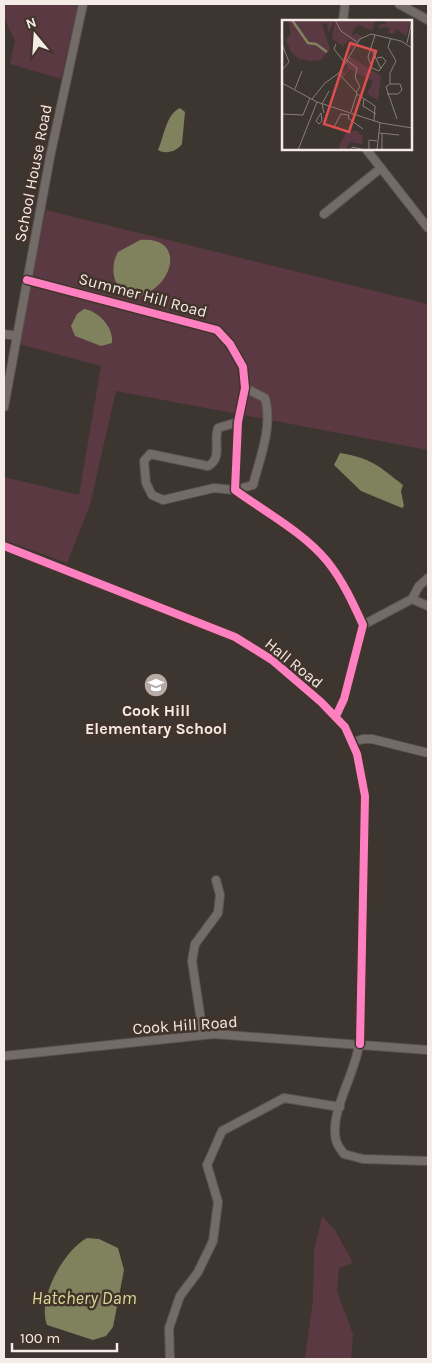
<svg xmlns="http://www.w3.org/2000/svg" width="432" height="1363" viewBox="0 0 432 1363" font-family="Karla,sans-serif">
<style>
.green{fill:#5a3943}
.water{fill:#80825e}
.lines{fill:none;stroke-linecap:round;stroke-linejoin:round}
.minor-casing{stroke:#5a534f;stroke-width:10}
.minor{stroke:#726b67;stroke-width:8}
.cycleway-casing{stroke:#42342b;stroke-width:11}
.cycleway{stroke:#ff80c0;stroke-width:8}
.labels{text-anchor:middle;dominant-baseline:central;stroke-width:5;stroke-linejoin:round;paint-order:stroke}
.street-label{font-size:16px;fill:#f5ece7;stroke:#42342b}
.poi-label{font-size:16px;font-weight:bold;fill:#f5ece7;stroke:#42342b}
.water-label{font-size:18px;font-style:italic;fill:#d8dd9a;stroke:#42342b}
.inset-river{fill:none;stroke:#80825e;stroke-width:2.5}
.inset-road{fill:none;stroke:#877e79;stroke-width:1}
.view{fill:#dc4f4e;fill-opacity:0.15;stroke:#dc4f4e;stroke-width:2.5}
.inset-edge{fill:none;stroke:#f5ece7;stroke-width:2.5}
</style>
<rect width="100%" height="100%" fill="#3d3530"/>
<path class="green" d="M4,4H78L61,79L10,64L15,41L4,18Z
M46,210L428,304V450L116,391L90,505L67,563L4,540V477L79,495L101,366L19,344Z
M322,1216L335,1230L353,1263L339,1268L337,1292L353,1334L351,1359H305L313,1299L314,1251Z"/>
<path class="water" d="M180,108L185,112L182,144C177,151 166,155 158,150C164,137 166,114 180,108Z
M140,240C189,235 173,294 131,298C113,289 109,268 118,252Z
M84,309C99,311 114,328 112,343L101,346L75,336L71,326L77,314Z
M340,453C371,458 379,466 403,485L401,491L404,506L402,508L361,491L334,465Z
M87,1238L99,1239L118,1248L124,1270L113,1327L106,1336L93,1340L47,1325C37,1299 63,1251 87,1238Z"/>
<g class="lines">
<g class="minor-casing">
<path id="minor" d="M399,4L428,20
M343,21L345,4
M366,149L428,228
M324,214L381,168
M27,280L217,330L230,344L243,367L245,388L238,422L235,490C265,512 303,532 327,561C343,581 353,603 363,625L344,699L336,716
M4,334L17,336
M4,407L50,157L83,4
M238,422L218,428C213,442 223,458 208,466L150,454L144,461L146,483L152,495L163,500L214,488L235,490L253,485C260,458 273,426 265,398L245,388
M4,546L235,637L272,660L321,702L345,727L357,754L365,796L360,1044
M412,599L428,606
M363,625L412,599L419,586L428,578
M353,742L363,739H372L428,753
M203,1034L192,961L195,944L218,913L220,895L216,880
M359,1044C356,1073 329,1112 336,1140C337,1145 341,1150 344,1154L363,1159L428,1161
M4,1056L214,1034L428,1050
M170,1359L169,1328L180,1296L198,1272L213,1241L218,1202L207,1165L222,1131L284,1098L340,1107"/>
</g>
<use href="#minor" class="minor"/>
<g class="cycleway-casing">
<path id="cycleway" d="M27,280L217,330L230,344L243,367L245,388L238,422L235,490C265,512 303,532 327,561C343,581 353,603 363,625L344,699L336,716
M4,546L235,637L272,660L321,702L345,727L357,754L365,796L360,1044"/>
</g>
<use href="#cycleway" class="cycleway"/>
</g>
<defs>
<g id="school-disc" transform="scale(1.25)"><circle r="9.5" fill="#b5aca7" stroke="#42342b"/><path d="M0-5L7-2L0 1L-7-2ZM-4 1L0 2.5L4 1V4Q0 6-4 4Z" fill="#fff"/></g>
</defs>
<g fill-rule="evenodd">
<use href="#school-disc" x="156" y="685"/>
</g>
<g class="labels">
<g class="street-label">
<text transform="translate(33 173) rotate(-79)">School House Road</text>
<text transform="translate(143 295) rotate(15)">Summer Hill Road</text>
<text transform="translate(294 663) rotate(39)">Hall Road</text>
<text transform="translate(185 1025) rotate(-4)">Cook Hill Road</text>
</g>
<g class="poi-label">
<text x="156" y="710">Cook Hill<tspan x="156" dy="18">Elementary School</tspan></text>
</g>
<g class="water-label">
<text x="84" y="1298">Hatchery Dam</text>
</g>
</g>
<g transform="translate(282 20)">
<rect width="130" height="130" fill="#3d3530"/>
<path d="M6,0H93L90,11L77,5L72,9L70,16L74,13L81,17L70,29L67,27L69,18L61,26L50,19L53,1L46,13L45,3L40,4L48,29L39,40L29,41L17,39L9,32L4,20L9,14ZM102,0H129L124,16L114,9L112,14L106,13L108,8L104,7L96,9L98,4H104ZM67,36L99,56L96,80L85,74L91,61L68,49L61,58L57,54L59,51L63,53L67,47L63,44ZM65,111H76L77,114L81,115L80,124L68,122L63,130H58L57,126Z" fill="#5a3943"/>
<path class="inset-river" d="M10,0L26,23L34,24L45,32"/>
<path class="inset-road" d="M53,0L59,11L75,22M93,15L86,37L90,48L97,51L104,41L100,37L95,38M109,18L106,27L114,41L108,53V64L104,67L115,99M125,23L130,1M0,24L7,42L0,50M54,24L52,29L63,43M89,28L99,49M64,40L75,48L73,57L78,67L74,72M57,54L75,73L69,92M0,63L35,82L99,103L130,108M13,69L20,51M75,74L93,86L92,101M105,74H116L120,70L118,64H108M30,79L43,63L57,53L78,19L89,14L119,21L130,28M82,79L81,86L94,94M39,93L40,101L37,104L34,101ZM42,93L40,84L47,71M0,94L21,95L28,78M67,95L66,98L81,109M52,107L59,94L67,95M97,113L117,115M100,114V130M16,130L35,82M68,130L71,127L82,130M87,130V120L95,121M95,130L98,103"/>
<path class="view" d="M68,23L94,31L67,112L42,104Z"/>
<rect width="130" height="130" class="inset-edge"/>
</g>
<rect width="432" height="1363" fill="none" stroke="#f5ece7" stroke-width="10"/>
<g transform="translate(35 35) rotate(342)" stroke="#42342b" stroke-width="4" paint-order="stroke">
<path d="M0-4L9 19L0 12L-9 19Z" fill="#f5ece7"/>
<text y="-8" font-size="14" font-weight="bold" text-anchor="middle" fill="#f5ece7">N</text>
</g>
<path d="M12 1343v8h105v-8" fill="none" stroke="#f5ece7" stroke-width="2.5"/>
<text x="20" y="1343" font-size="15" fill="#f5ece7" stroke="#42342b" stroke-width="4" paint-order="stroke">100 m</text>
</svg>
